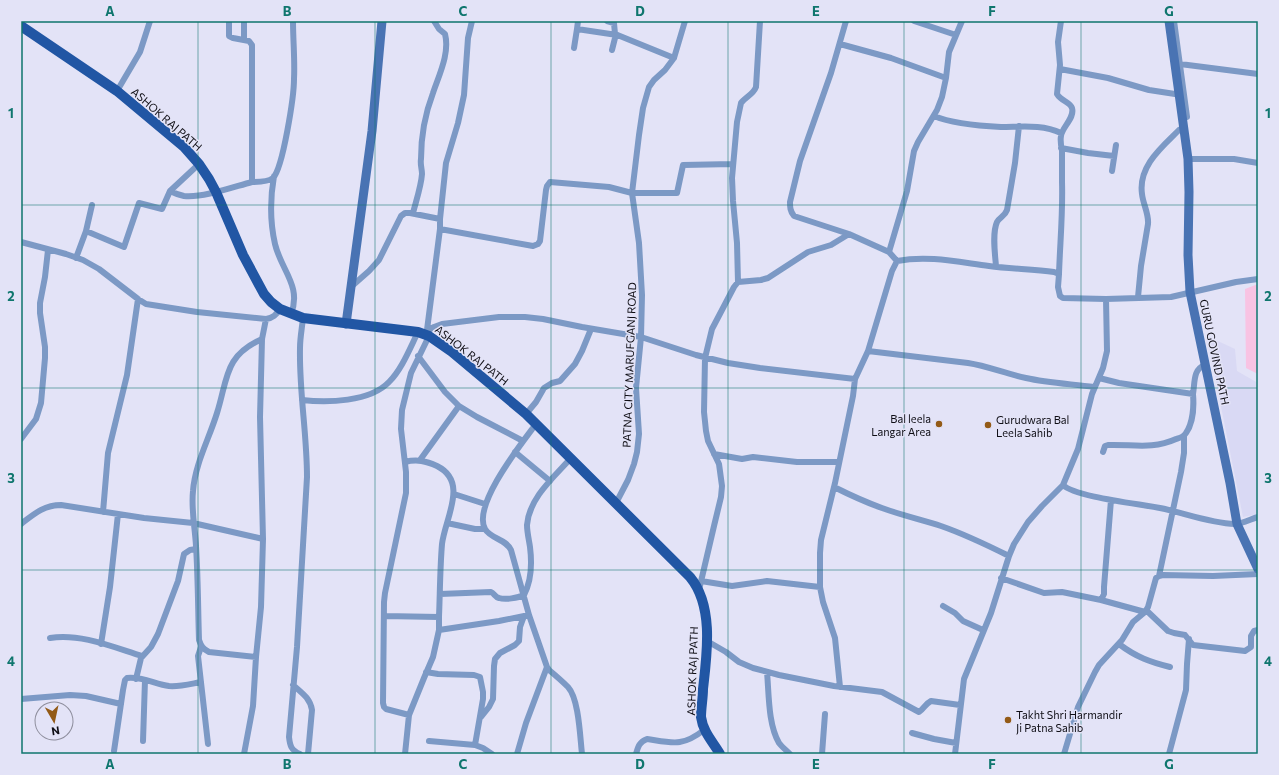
<svg xmlns="http://www.w3.org/2000/svg" width="1279" height="775" viewBox="0 0 1279 775" font-family="Commissioner,sans-serif">
<style>
.built{fill:#d9d9f4}
.grass{fill:#f8c3e3}
.lines{fill:none;stroke-linecap:round;stroke-linejoin:round}
.street{stroke:#7c99c5;stroke-width:6}
.secondary{stroke:#4973b3;stroke-width:9}
.primary{stroke:#2156a4;stroke-width:10}
.grid{fill:none;stroke:#0f766e;stroke-width:1;stroke-opacity:0.55}
.poi-dot{fill:#935a16;stroke:#e3e3f7;stroke-width:1.5}
.labels{text-anchor:middle;dominant-baseline:central;stroke-width:3;stroke-linejoin:round;paint-order:stroke}
.street-label{font-size:11px;fill:#0f0e15;stroke:#e3e3f7}
.poi-label{font-size:11px;fill:#0f0e15;stroke:#e3e3f7;text-anchor:start}
.neatline{fill:none;stroke:#0f766e;stroke-width:1.5}
.grid-label{font-size:13px;text-anchor:middle;font-weight:bold;fill:#0f766e}
</style>
<rect width="100%" height="100%" fill="#e3e3f7"/>
<path class="built" d="M1207,336L1235,349L1237,371L1258,383V514L1243,517Z"/>
<path class="grass" d="M1258,284V374L1246,368L1245,289Z"/>
<g class="lines">
<path class="street" d="M578,21L577,29L617,35
M607,21L614,23L615,34L674,58
M846,21L831,73L800,161L790,202C790,207 790,211 794,216L849,234
M914,21L956,35
M1174,21L1187,117
M244,39V21
M840,44L891,58L946,78L942,97L937,110L918,142L914,151L907,191L889,252
M574,48L577,29
M612,50L616,34
M1180,64L1258,74
M1060,69L1108,78L1149,90L1175,94
M946,78L949,52L962,21
M117,91L140,52L150,21
M934,116C953,124 980,126 1001,127C1021,127 1042,124 1061,133
M1061,148L1088,153L1114,156
M1188,159H1234L1258,163
M1112,171L1116,145
M274,176C270,199 270,222 275,244C281,270 302,286 291,314
M252,182C258,182 268,182 273,178C283,168 294,96 294,79C295,60 293,40 293,21
M170,191C174,193 179,195 184,196C203,198 233,187 252,182V45L249,41L233,38L229,36V21
M413,213C416,201 421,187 422,174C422,169 420,164 421,159C421,137 425,114 433,93C439,75 450,53 445,34L439,29L434,21
M440,219L446,163L458,123L464,95L468,38L472,21
M86,231L92,205
M21,242L66,254L83,260L99,269L138,299L146,304L197,312L266,319C273,318 276,315 280,309
M76,258L86,231L124,247L139,203L162,209L170,191L199,164
M996,266C995,254 992,233 997,222C1000,217 1005,216 1007,210L1015,163L1019,126
M1059,274C1060,243 1063,213 1062,182C1062,172 1062,162 1062,151C1061,146 1060,141 1061,136C1062,127 1075,118 1072,108C1070,102 1061,101 1057,94L1060,65L1058,42L1061,21
M1258,279L1236,282L1171,297L1106,299L1107,351L1103,368L1092,394L1078,449L1063,485C1075,497 1141,504 1160,508C1185,513 1209,523 1235,524C1242,524 1251,519 1258,517
M738,282L737,243L733,201L732,178L737,122L741,103C745,97 753,95 756,87L760,21
M352,286L369,271L379,260L401,216L405,213H410L440,219V229
M1138,297L1141,266L1148,224C1149,214 1143,204 1142,194C1138,166 1162,147 1179,130
M427,330L440,229L533,246L538,244L540,241L546,190L547,186L550,182L609,187L632,193H677L683,165L733,164
M423,333L434,327L442,324L499,317H525L543,319L582,327L641,337L696,355L728,363L760,368L855,379L868,351L968,363C988,366 1006,374 1026,378C1048,383 1072,384 1094,387
M868,351L892,271L897,261C928,255 958,262 989,266C1011,269 1033,269 1054,272L1059,274L1058,287L1060,296L1063,298L1106,299
M418,356L445,392L459,406L420,460
M1099,378L1119,383L1193,394C1194,406 1193,423 1186,433C1184,437 1179,438 1176,439C1152,450 1132,444 1108,445L1105,446L1103,452
M1193,394C1195,382 1193,369 1205,365
M302,400C327,403 370,402 389,382C402,369 410,348 418,332
M459,406L477,417L523,441
M526,414L536,402L544,388L552,383L560,381L575,364L582,351L591,329
M536,424C522,443 472,505 485,529C491,539 506,539 511,550L529,615L547,667L549,670C555,675 562,681 568,687C579,699 580,737 582,754
M21,439L36,419L41,403L45,358V347L40,313V303L45,277L48,250
M515,452L550,481
M714,454L742,459L753,457L797,462H839
M405,462C417,459 426,461 437,466C469,482 445,518 442,544C440,568 440,592 439,617
M834,487C850,495 865,502 882,508C901,515 922,520 941,526C964,534 987,545 1009,556
M454,494L485,504
M616,503L628,480L634,464L637,452L639,434L636,388L641,337L642,295L639,243L632,193L639,135L643,108L649,87L654,80L665,70L674,58L685,21
M103,512L108,453L127,375L138,299
M447,523L475,529H485
M21,524C34,514 44,505 61,505L144,518L193,523L263,539
M1159,576L1181,472L1184,453V436
M1001,578L1044,593L1062,592L1101,600L1145,612
M701,581L732,586L767,581L820,587
M699,590L714,526L721,497L722,486L719,464L708,441L706,431L704,412L705,358L712,329L734,287L738,282L761,280L768,278L808,252L831,245L849,234L889,252L897,261
M440,594L491,592C494,593 495,597 499,598C505,600 518,598 524,595C532,580 532,563 530,547C529,540 527,532 527,525C529,498 554,477 571,458
M1101,600L1104,594V587L1111,500
M943,606L955,613L963,621L983,630
M1146,610L1168,631L1174,633L1185,635L1193,645L1245,651L1251,647V636L1254,631L1258,630
M384,616L439,617V630L499,621L529,615
M50,638C80,633 113,647 142,656
M707,641L726,652L739,662L753,668L779,675L834,686L882,692L919,712C924,709 925,704 931,701L960,705
M101,644L110,587L118,514
M1119,644C1136,657 1150,662 1170,667
M201,647L198,656L208,744
M256,657L209,652C203,649 201,646 199,640C198,609 198,577 196,546C195,527 191,510 193,491C195,464 209,439 217,413C228,378 224,356 262,339
M426,672L438,674L474,675L480,677L483,692V699L475,745
M767,672C769,694 768,724 779,743C782,747 786,750 790,754
M136,679L141,658L151,647L158,634L178,581L184,554L190,550L196,549
M293,685C302,693 310,698 312,710L308,754
M840,687L835,638L823,602L820,587V553L821,540L835,483L853,396L855,379
M21,699L70,695L86,696L121,704
M409,715L424,678L433,657L439,630
M481,717L489,707L493,699L494,666L495,659L500,653L515,645L519,641L520,627L524,616
M912,733L934,739L956,743
M143,741L145,680
M429,741L475,745L483,748L492,754
M114,751L123,690L125,680L127,678C141,676 155,684 169,686C179,687 190,684 201,682
M244,754L253,706L256,657L261,607L263,539L260,417L262,339L266,319
M300,754C291,750 290,746 289,737L297,647L307,477C307,434 299,391 300,348C300,338 302,328 303,318
M405,754L409,715L386,709L384,707L383,703L384,602L385,593L406,493V472L401,429L402,410L411,373L429,336
M517,754L526,723L547,667
M636,754C638,747 639,742 647,739C673,743 682,747 704,730
M822,754L825,714
M955,754L964,679L991,613L1009,556L1014,544L1028,522L1042,506L1063,485
M1064,754L1078,707L1095,672L1099,665L1122,640L1133,622L1145,612L1148,607L1156,578L1159,576L1163,575L1213,576L1258,574
M1169,754L1186,690L1187,664L1189,639"/>
<path class="secondary" d="M1169,21L1188,159L1189,192L1188,255L1190,292L1230,483L1237,524L1258,569
M346,324L372,131L382,21"/>
<path class="primary" d="M21,26L117,91L184,147L199,164L209,179L216,192L243,255L264,294L271,302L280,309L303,318L418,332L429,336L452,352L526,414L690,577C714,606 707,654 703,689C703,698 701,708 701,717C703,732 713,742 720,754"/>
</g>
<path class="grid" d="M198,21V754M375,21V754M551,21V754M728,21V754M904,21V754M1081,21V754M21,205H1258M21,388H1258M21,570H1258"/>
<g class="poi-dot">
<circle cx="939" cy="424" r="4"/>
<circle cx="988" cy="425" r="4"/>
<circle cx="1008" cy="720" r="4"/>
</g>
<g class="labels">
<g class="street-label">
<text transform="translate(167 119) rotate(41)">ASHOK RAJ PATH</text>
<text transform="translate(1215 352) rotate(78)">GURU GOVIND PATH</text>
<text transform="translate(472 355) rotate(38)">ASHOK RAJ PATH</text>
<text transform="translate(629 365) rotate(-88)">PATNA CITY MARUFGANJ ROAD</text>
<text transform="translate(692 671) rotate(-88)">ASHOK RAJ PATH</text>
</g>
<g class="poi-label">
<text x="931" y="418" text-anchor="end">Bal leela<tspan x="931" dy="13">Langar Area</tspan></text>
<text x="996" y="419">Gurudwara Bal<tspan x="996" dy="13">Leela Sahib</tspan></text>
<text x="1016" y="714">Takht Shri Harmandir<tspan x="1016" dy="13">Ji Patna Sahib</tspan></text>
</g>
</g>
<rect width="1279" height="775" fill="none" stroke="#e3e3f7" stroke-width="44"/>
<g transform="translate(54 721) rotate(171)"><circle r="19" fill="#e3e3f7" stroke="#8e8e9d"/>
<path d="M0-3L7 15L0 10L-7 15Z" fill="#935a16"/>
<text y="-6" font-size="11" font-weight="bold" text-anchor="middle" fill="#0f0e15">N</text>
</g>
<rect x="22" y="22" width="1235" height="731" class="neatline"/>
<g class="grid-label">
<text x="110" y="16">A</text>
<text x="287" y="16">B</text>
<text x="463" y="16">C</text>
<text x="640" y="16">D</text>
<text x="816" y="16">E</text>
<text x="992" y="16">F</text>
<text x="1169" y="16">G</text>
<text x="11" y="118">1</text>
<text x="1268" y="118">1</text>
<text x="11" y="301">2</text>
<text x="1268" y="301">2</text>
<text x="11" y="483">3</text>
<text x="1268" y="483">3</text>
<text x="11" y="666">4</text>
<text x="1268" y="666">4</text>
<text x="110" y="769">A</text>
<text x="287" y="769">B</text>
<text x="463" y="769">C</text>
<text x="640" y="769">D</text>
<text x="816" y="769">E</text>
<text x="992" y="769">F</text>
<text x="1169" y="769">G</text>
</g>
</svg>
